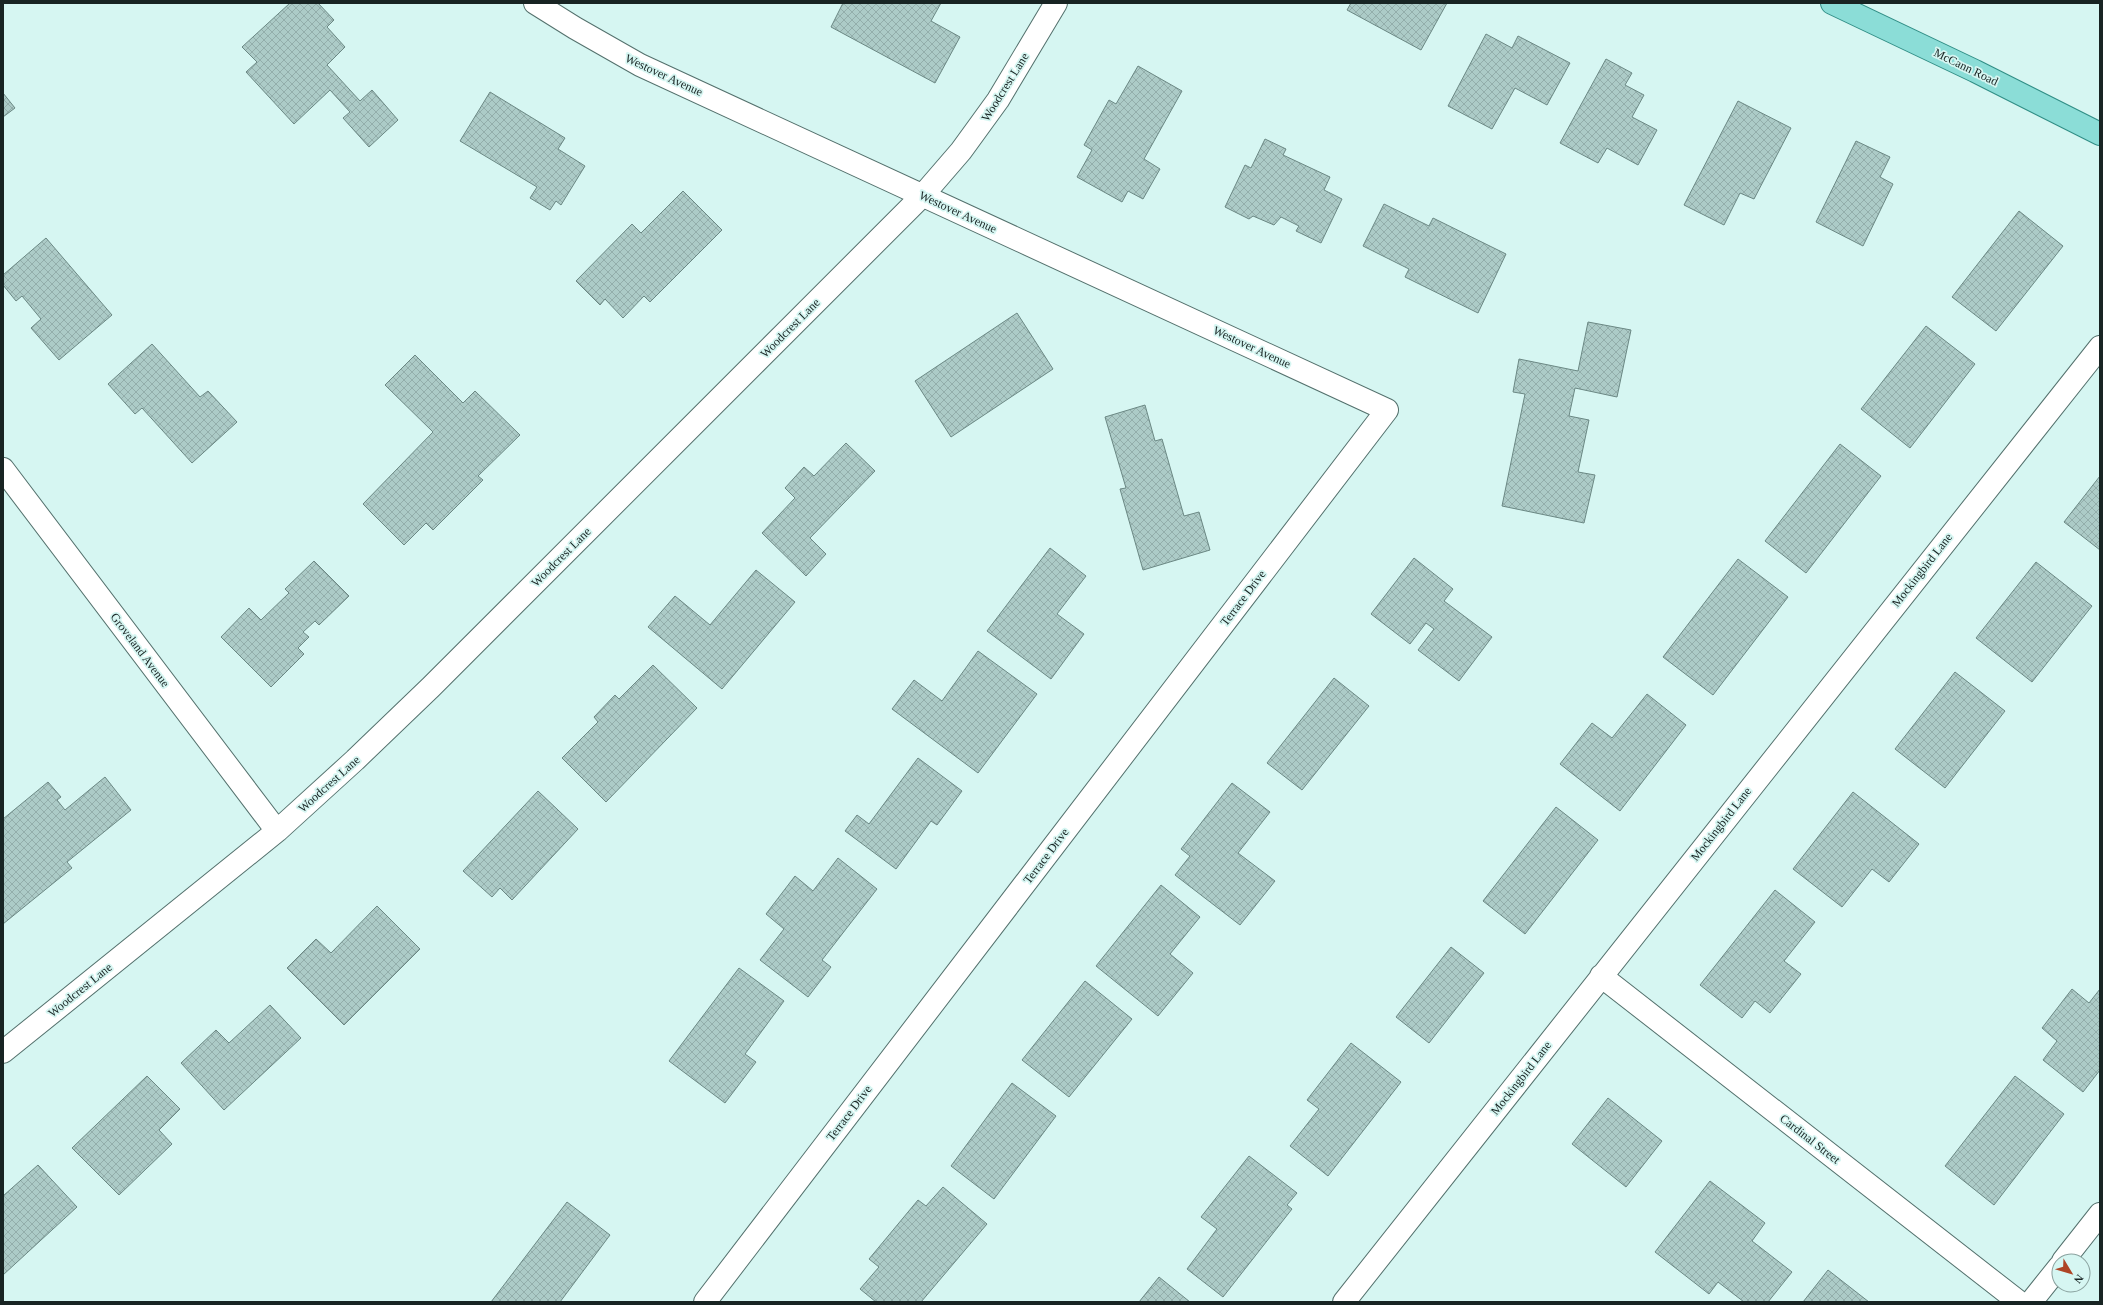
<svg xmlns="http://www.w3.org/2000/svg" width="2103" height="1305" viewBox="0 0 2103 1305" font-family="Georgia,serif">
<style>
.building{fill:url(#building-cross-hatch);stroke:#6b8884}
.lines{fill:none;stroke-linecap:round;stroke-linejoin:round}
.minor-casing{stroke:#54716d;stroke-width:24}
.major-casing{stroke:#318e86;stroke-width:24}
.minor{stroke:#fff;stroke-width:22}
.major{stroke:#8bddd7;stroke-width:22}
.labels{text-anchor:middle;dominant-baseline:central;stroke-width:3.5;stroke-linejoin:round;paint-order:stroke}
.street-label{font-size:12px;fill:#182423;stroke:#d6f6f2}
</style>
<defs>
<pattern id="building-cross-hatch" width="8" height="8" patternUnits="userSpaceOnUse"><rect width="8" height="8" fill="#accbc7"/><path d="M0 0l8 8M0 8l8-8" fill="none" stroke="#93aeab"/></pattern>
</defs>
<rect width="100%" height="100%" fill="#d6f6f2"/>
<path class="building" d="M290,3H318L334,20L327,27L345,47L327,65L360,101L372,90L398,120L369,147L343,118L350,112L330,90L294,124L246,72L257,62L242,47Z
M843,3H941L931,21L960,37L935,83L831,27Z
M1351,3H1447L1421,50L1347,10Z
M1486,34L1512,48L1518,36L1570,63L1547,105L1515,88L1492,129L1448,106Z
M1606,59L1632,73L1625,85L1644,95L1632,117L1657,130L1638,165L1607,148L1598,163L1560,143Z
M1138,66L1182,91L1144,159L1160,169L1143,199L1128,191L1122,202L1077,177L1092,150L1084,145L1109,100L1116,104Z
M490,92L565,138L558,149L585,166L561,205L556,201L550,210L530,198L537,187L460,141Z
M3,93L15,108L3,117Z
M1738,101L1791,128L1754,199L1740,193L1724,225L1684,205Z
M1265,139L1286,149L1283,155L1330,177L1324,190L1342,199L1321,243L1296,231L1299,226L1281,217L1274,225L1253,216L1249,219L1225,207L1245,165L1251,168Z
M1856,141L1890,157L1880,177L1893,184L1863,246L1816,222Z
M683,191L722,230L650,302L644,296L623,318L605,299L600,305L576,281L632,224L641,233Z
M1384,204L1429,226L1433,218L1506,254L1478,313L1405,277L1409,269L1363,246Z
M2019,211L2063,246L1996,331L1952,297Z
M46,238L112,315L59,360L31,328L41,319L22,296L16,301L3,285V275Z
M1017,313L1053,369L951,437L915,381Z
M1588,322L1631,330L1617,397L1575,388L1569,416L1589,420L1578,472L1595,475L1584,523L1502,506L1525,394L1513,392L1519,359L1578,371Z
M1926,326L1975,364L1910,448L1861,409Z
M152,344L200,397L208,391L237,422L192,463L142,408L135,414L108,384Z
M415,355L463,403L475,391L520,435L478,476L483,480L433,530L426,523L404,545L363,504L433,432L385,385Z
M1145,405L1155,441L1162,439L1184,516L1199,512L1210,550L1143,570L1120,489L1126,488L1105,417Z
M846,443L875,471L810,538L826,554L806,576L762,533L795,498L785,488L804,467L814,476Z
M1840,444L1881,476L1806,573L1765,541Z
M2100,476V550L2064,522Z
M1050,548L1086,576L1057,614L1084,634L1051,679L987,631Z
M1414,558L1453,589L1444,601L1492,637L1459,681L1418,650L1434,629L1426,623L1410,644L1371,614Z
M1738,559L1788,597L1713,695L1663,657Z
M314,561L349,596L319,625L315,621L303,632L309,637L298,648L304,654L271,687L221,637L249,608L261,620L289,593L285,589Z
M2036,562L2092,606L2032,682L1976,638Z
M756,570L795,602L722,689L648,627L675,596L710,625Z
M978,651L1037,694L978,773L892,709L914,680L942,701Z
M653,665L697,708L606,802L562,758L598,722L594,717L615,695L619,699Z
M1955,672L2005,711L1945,788L1895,749Z
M1334,678L1369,706L1302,790L1267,763Z
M1647,694L1686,725L1620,811L1560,764L1592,723L1612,738Z
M918,758L962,791L937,825L931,821L896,869L845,831L857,815L869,824Z
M105,777L131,810L67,862L72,868L3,924V819L48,782L61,797L57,800L65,810Z
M1232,783L1270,812L1238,853L1275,881L1240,925L1175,875L1190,856L1181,849Z
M538,791L578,829L512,900L500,888L492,897L463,871Z
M1853,792L1919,844L1889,882L1872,869L1842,907L1793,869Z
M1556,807L1598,840L1525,934L1483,901Z
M838,858L877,889L822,960L831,967L808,997L760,960L784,929L766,914L795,876L813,891Z
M1161,885L1200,917L1170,954L1193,973L1158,1016L1096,966Z
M1775,890L1815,922L1784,961L1801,974L1770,1013L1755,1001L1742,1018L1700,985Z
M377,906L420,949L344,1025L287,968L316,939L331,953Z
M1451,947L1484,973L1429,1043L1396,1017Z
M739,968L784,1001L745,1054L756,1062L725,1103L669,1061Z
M1085,981L1132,1019L1069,1097L1022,1060Z
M2072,989L2089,1003L2100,989V1070L2083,1092L2043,1060L2057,1041L2042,1028Z
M270,1005L301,1038L224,1110L181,1063L216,1030L229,1043Z
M1351,1043L1401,1082L1328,1176L1290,1146L1319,1109L1307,1100Z
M147,1076L180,1109L159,1130L172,1144L119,1195L72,1148Z
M2015,1076L2064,1114L1994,1205L1945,1166Z
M1012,1083L1056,1116L994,1199L951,1166Z
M1608,1098L1662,1141L1626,1187L1572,1144Z
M1249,1156L1297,1193L1287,1205L1292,1209L1223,1297L1187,1269L1217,1229L1201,1217Z
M38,1165L77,1207L3,1275V1196Z
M1710,1181L1765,1223L1752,1241L1792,1272L1768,1302H1744L1718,1282L1709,1294L1655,1252Z
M943,1187L987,1224L921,1302H876L860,1289L879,1267L869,1259L918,1200L926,1206Z
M567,1202L610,1235L560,1302H491Z
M1828,1270L1869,1302H1803Z
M1159,1277L1190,1302H1139Z"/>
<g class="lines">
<g class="minor-casing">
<path id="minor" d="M535,3L575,28L640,65L1387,410L705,1302
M3,469L277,831
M1601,976L2019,1302
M3,1052L277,831L355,760L431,687L923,195L961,151L998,100L1056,3
M2063,1261L2100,1214
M1344,1302L2100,347
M2031,1302L2059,1267"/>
</g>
<g class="major-casing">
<path id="major" d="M1832,3L1975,71L2100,134"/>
</g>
<use href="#minor" class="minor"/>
<use href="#major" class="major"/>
</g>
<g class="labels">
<g class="street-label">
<text transform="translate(1966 67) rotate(26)">McCann Road</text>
<text transform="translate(664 75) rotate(25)">Westover Avenue</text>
<text transform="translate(1005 87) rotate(-58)">Woodcrest Lane</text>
<text transform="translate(958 212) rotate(25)">Westover Avenue</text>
<text transform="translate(790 328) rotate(-45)">Woodcrest Lane</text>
<text transform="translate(1252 347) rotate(25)">Westover Avenue</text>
<text transform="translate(561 557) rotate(-45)">Woodcrest Lane</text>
<text transform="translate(1922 570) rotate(-52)">Mockingbird Lane</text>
<text transform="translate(1243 598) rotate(-53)">Terrace Drive</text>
<text transform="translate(140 650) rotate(53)">Groveland Avenue</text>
<text transform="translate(329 784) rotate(-42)">Woodcrest Lane</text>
<text transform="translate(1721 824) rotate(-52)">Mockingbird Lane</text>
<text transform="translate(1046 856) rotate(-53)">Terrace Drive</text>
<text transform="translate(80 990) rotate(-39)">Woodcrest Lane</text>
<text transform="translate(1521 1078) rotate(-52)">Mockingbird Lane</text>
<text transform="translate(849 1113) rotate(-53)">Terrace Drive</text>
<text transform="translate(1810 1139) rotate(38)">Cardinal Street</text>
</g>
</g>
<rect width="2103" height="1305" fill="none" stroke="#182423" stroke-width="8"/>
<g transform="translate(2071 1273) rotate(128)"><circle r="19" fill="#d6f6f2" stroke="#8aa29f"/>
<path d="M0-3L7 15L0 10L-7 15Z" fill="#ae4526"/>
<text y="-6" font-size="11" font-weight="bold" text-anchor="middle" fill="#182423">N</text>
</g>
</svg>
